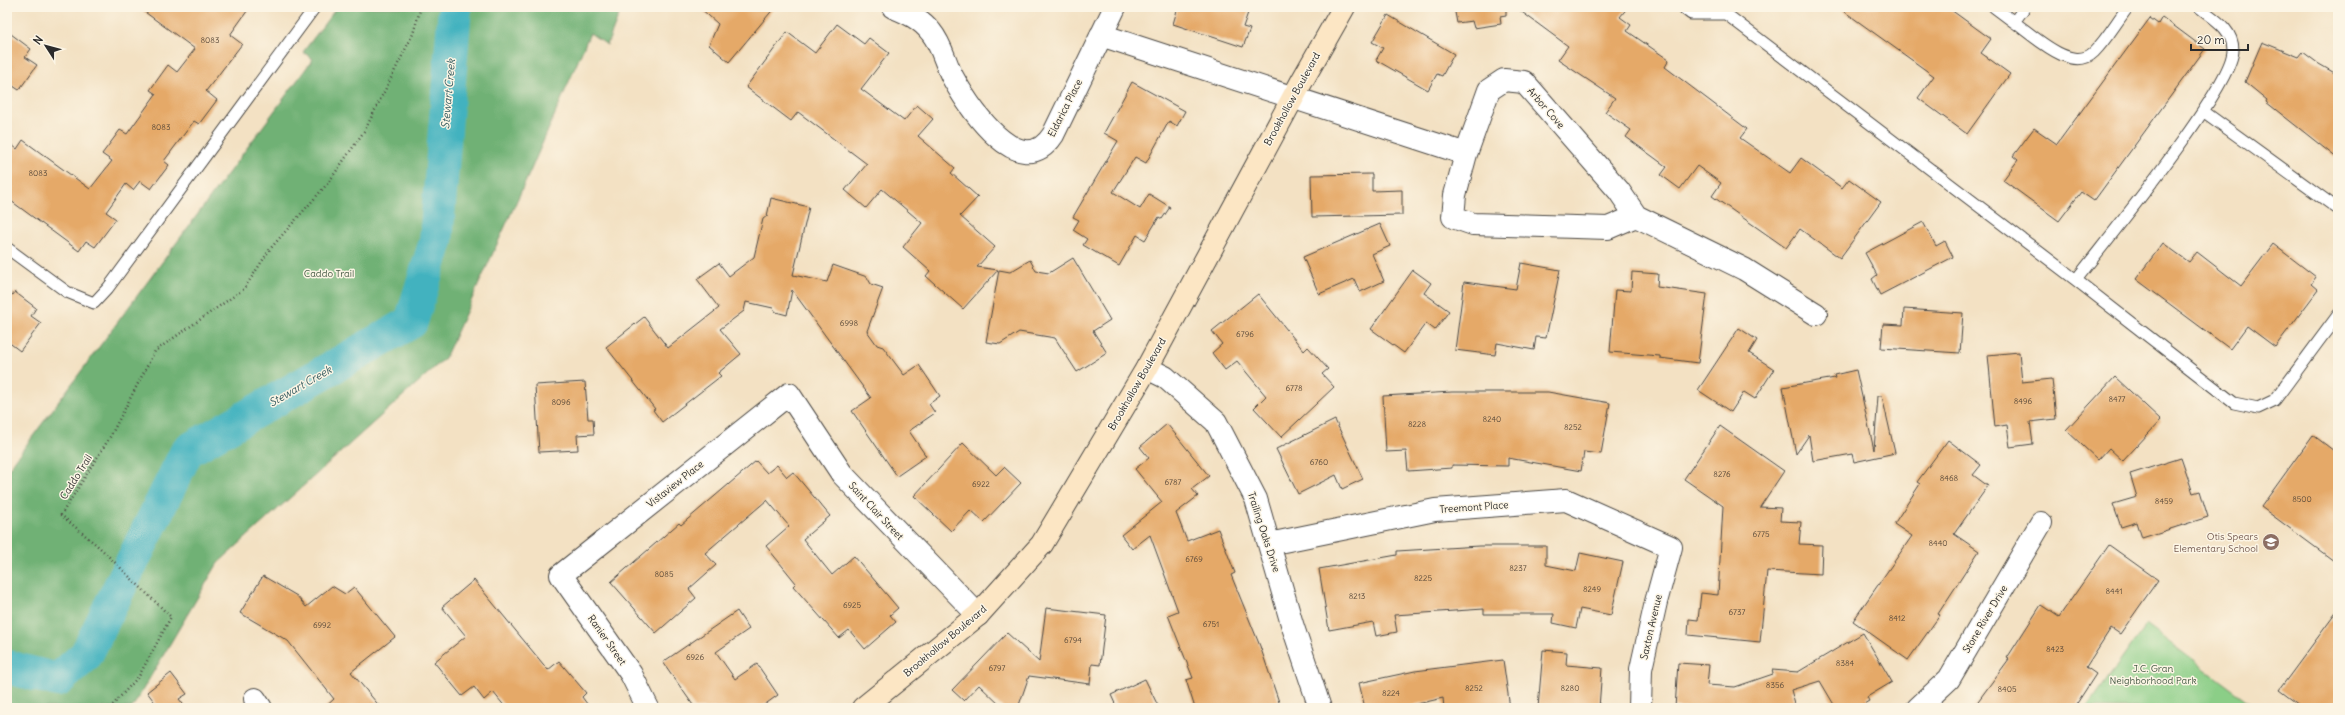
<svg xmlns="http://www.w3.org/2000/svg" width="2345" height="715" viewBox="0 0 2345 715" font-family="Delius,sans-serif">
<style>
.green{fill:#8bce87;stroke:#5b7c59}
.forest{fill:#70b174;stroke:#4e6e50}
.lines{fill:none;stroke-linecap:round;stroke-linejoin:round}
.river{stroke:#43b2bf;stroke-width:34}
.building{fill:#e5a967}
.lane-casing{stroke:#494642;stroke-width:13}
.street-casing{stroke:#494642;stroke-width:24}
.secondary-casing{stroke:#494642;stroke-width:24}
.path{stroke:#494642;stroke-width:2.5;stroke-dasharray:1 3;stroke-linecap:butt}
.lane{stroke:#fff;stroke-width:11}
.street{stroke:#fff;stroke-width:22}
.secondary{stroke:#fce6c4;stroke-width:22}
.labels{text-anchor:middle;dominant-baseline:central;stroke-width:3;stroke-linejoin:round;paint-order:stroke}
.number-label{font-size:8px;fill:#5a4a3a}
.street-label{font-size:10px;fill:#2b2b2b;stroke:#fcf5e5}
.park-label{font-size:10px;fill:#485c47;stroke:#fcf5e5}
.education-label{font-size:10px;fill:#785e54;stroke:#fcf5e5;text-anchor:end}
.water-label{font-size:11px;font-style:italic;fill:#335a5f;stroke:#fcf5e5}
</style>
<rect width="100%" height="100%" fill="#fcf5e5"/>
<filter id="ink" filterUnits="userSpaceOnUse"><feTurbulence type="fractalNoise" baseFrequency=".025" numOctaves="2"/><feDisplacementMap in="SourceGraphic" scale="8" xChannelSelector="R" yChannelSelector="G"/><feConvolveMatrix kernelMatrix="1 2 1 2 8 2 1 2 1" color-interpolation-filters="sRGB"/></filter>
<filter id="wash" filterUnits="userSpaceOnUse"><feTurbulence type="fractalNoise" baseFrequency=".012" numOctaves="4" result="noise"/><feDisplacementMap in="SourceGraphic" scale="16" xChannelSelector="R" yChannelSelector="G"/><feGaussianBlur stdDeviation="0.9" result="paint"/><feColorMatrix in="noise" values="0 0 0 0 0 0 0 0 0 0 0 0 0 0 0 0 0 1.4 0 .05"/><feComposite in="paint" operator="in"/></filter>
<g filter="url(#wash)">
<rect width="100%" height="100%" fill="#f3e1c3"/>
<path class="green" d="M2146,625L2257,708H2087Z"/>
<path class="forest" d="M337,7H622L607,45L590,33L530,172L445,358L218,563L132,708H7V471L313,59L303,52Z"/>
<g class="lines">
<path class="river" d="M7,667L58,680L86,655L187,451L411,322L436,241L455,7"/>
</g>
<g id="blocks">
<path class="building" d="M138,7H250L230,35L242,44L206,91L217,100L199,124L194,121L164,161L169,165L151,189L140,181L133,190L126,184L106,212L116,219L95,247L86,241L79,251L7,198V141L17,149L23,140L90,189L112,161L102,154L120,130L127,134L156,94L150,90L168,65L177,72L195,49Z
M699,7H775L729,62L709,45L718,24Z
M1178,7H1250L1243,27L1250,29L1243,47L1173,24Z
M1454,7H1506V16L1500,17L1501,24L1474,28L1472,21L1457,23Z
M1515,7H1628L1620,17L1631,25L1627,31L1669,60L1665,67L1747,129L1740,138L1790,173L1801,158L1842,188L1849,179L1881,202L1840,258L1800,229L1786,248L1712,196L1721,183L1697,166L1680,189L1661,175L1667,167L1626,137L1631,130L1605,112L1615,98L1558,60L1568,46Z
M1838,7H1947L1991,39L1981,53L2010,74L1967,134L1918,98L1934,76Z
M1388,15L1454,54L1442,76L1437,74L1428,90L1376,60L1383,48L1372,42Z
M2162,17L2205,49L2094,201L2081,192L2059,221L2003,180L2018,160L2013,156L2034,128L2057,144L2150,18L2158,24Z
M837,24L864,44L869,38L889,53L861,89L904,121L917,105L933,119L918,136L955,168L951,173L978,197L960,216L995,247L977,267L998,270L963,309L926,276L930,271L903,247L922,223L882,189L866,208L845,190L867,164L798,112L791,121L746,87L787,32L815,53Z
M7,31L31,49L25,57L37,65L19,90L7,82Z
M2262,42L2299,57L2303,52L2319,64L2338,75V159L2266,102L2267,100L2245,82Z
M1132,82L1185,111L1177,126L1169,121L1146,163L1135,157L1113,192L1140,209L1149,194L1170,207L1162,219L1159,217L1145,240L1137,235L1119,266L1083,245L1087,239L1073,230L1079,220L1073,217L1118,141L1104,133Z
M1372,174V191L1402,190V215L1312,217L1311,175Z
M771,198L809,207L793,275L827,282L833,265L867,277L871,284L883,288L867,331L877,345L883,347L904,375L919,365L940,396L929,404L935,413L909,431L926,456L897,476L852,411L871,398L792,290L787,315L776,312L773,308L746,302L744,311L720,329L741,354L718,373L721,376L662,422L653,410L655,409L606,347L644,317L668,348L719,308L697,279L719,263L729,276L754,257L763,219L767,216Z
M1923,222L1936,246L1945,241L1953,257L1880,295L1872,279L1877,275L1865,253Z
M1380,224L1390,246L1372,254L1384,281L1360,292L1354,279L1319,294L1303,257Z
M2163,243L2189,262L2197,252L2241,286L2273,244L2316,277L2311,284L2318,290L2275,347L2247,326L2230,349L2136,279Z
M1073,258L1110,320L1093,331L1107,353L1077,372L1055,338L1019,332L1000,344L986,342L999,270L1010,272L1030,260L1036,271L1049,273Z
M1521,263L1560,270L1546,338L1536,337L1534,350L1497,343L1495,355L1455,350L1464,282L1516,289Z
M1413,270L1431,283L1424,293L1449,311L1435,330L1426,323L1404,353L1371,329Z
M1632,272L1658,274L1657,287L1707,294L1698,363L1660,358V356L1610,352L1615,290L1631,291Z
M7,291L13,295L15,292L36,308L31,316L41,323L20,351L7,341Z
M1258,294L1304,351L1308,347L1328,369L1322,374L1334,387L1281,437L1254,408L1266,396L1237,361L1225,370L1212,353L1222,344L1212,331Z
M1904,309L1963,313L1960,353L1881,348L1883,324L1903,325Z
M1739,328L1757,340L1749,353L1774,369L1755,399L1744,392L1731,412L1698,390Z
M2019,352L2022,382L2052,379L2056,419L2030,422L2033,444L2010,447L2007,425L1995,427L1988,355Z
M1856,370L1874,450L1878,396H1882L1895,453L1854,462L1852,454L1813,461L1809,435L1796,454L1783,387L1835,378L1834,375Z
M2115,377L2161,420L2123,461L2109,448L2098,460L2066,430Z
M585,382L588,419H593L594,434L577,435L578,450L539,452L535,385Z
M1452,392H1548L1610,403L1601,454L1584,452L1581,471L1508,458V466L1452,465V468L1408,471L1406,451L1386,452L1383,396Z
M1335,420L1363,479L1342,489L1336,475L1298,494L1276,449Z
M1167,424L1209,476L1192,489L1198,496L1176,513L1187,541L1218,529L1235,573L1231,575L1260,646L1281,708H1195L1186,680L1193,678L1168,615L1178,611L1150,535L1132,549L1121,535L1162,502L1135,469L1149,458L1140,447Z
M1720,426L1784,471L1760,507L1781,508L1780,521L1801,522L1799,544L1822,545L1821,574L1767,571L1760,642L1688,635L1689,619L1698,620L1701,593L1718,595L1723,506L1684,479Z
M2313,435L2338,454V564L2261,507Z
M1948,440L1981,465L1973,475L1988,486L1954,534L1979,551L1938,614L1940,615L1908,660L1853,621L1912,536L1894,524L1920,484L1917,482Z
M963,443L996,475L1004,467L1021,483L984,522L971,510L951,531L914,496Z
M2181,458L2193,493L2200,491L2208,517L2142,538L2137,522L2121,527L2113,504L2137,497L2130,474Z
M756,461L767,473L777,465L787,477L793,472L830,516L803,539L832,575L854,556L898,608L890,615L896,622L865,649L849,630L839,638L793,586L796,583L766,546L789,526L767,500L705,553L716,565L689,589L696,598L656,633L611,582L679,523L681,525Z
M2109,545L2158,580L2120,634L2111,628L2086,667L2096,674L2074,708H1973L2009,659L2007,658L2041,605L2059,617Z
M1479,546H1546V565L1576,571L1580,553L1623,562L1611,615L1580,609L1576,628L1553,623L1554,614H1484V609L1394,615L1397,632L1376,636L1373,622L1329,630L1319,569L1397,555V551Z
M263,576L297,596L306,607L332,586L345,594L354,587L395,637L351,672L381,708H324L334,699L288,641L240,613Z
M474,580L548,670L559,661L586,693L582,697L590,708H506L493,692L484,700L474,687L462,696L434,662L466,636L442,607Z
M1046,608L1106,615L1100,665L1092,664L1090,684L1029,676L1018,708H1003L979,685L964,701L952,690L1007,633L1039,662Z
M2338,610V708H2303L2279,690Z
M737,611L749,629L716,652L735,679L757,664L778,695L760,708H695L663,662Z
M1863,633L1892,682L1867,697L1869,701L1857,708H1836L1820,681L1791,690L1796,708H1675L1678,663L1709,665L1707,685L1735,687L1773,674L1772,670L1798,672Z
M1543,650L1567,652L1566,665L1602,668L1599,708H1538Z
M1503,660L1510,708H1444L1443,698L1413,705L1414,708H1365L1359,683L1415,671Z
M171,673L187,694L179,699L186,708H159L147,692Z
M1145,679L1159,708H1117L1111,695Z"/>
</g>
</g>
<g filter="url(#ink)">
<use href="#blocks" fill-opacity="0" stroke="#494642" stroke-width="1"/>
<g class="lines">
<g class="lane-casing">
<path id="lane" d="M1682,7L1691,14H1726L2076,280L2234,403L2258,408L2275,400L2338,315
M1994,7L2014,22L2025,7
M2014,22C2033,35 2072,74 2094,52C2107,39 2117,21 2128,7
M2203,111L2338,209
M7,248L67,292L94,303L108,288L315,7
M2076,280C2104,243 2233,87 2233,50C2233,29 2214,19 2199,7"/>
</g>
<g class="street-casing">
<path id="street" d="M893,7C908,13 921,19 931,32C942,45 945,63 953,78C969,107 1020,185 1053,135L1115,7
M1101,35L1466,154
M1636,216L1608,228L1473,224L1453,217L1455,195L1466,154L1489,90L1504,80L1524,82L1619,191L1636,216L1744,269L1816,314
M1147,368L1165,377L1216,422L1256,499L1292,624L1320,708
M1269,544L1435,510L1566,500L1671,547L1656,602L1641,669L1640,708
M255,699L261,708
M648,708L631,674L561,575L789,394L842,474L978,615
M1918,708L1949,679L2041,523"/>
</g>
<g class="secondary-casing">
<path id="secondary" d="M863,708L978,615L1042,544L1147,368L1302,81L1344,7"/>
</g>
<path class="path" d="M110,708L139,676L171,617L99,547L61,515L110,437L155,351L244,289L270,249L328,183L365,130L413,34L421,7"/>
<use href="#lane" class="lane"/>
<use href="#street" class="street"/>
<use href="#secondary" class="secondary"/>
</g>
</g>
<defs>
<g id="school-disc" transform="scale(0.9)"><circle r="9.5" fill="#8d6e63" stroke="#fcf5e5"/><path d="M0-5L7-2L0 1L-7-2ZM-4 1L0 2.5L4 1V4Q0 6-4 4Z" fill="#fff"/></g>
</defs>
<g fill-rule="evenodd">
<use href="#school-disc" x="2271" y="542"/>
</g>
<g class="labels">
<g class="number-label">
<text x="210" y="40">8083</text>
<text x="161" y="127">8083</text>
<text x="38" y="173">8083</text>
<text x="849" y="323">6998</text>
<text x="1245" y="334">6796</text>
<text x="1294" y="388">6778</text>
<text x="2117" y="399">8477</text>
<text x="2023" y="401">8496</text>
<text x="561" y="402">8096</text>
<text x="1492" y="419">8240</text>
<text x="1417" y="424">8228</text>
<text x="1573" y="427">8252</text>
<text x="1319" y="462">6760</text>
<text x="1722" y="474">8276</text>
<text x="1949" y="478">8468</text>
<text x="1173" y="482">6787</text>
<text x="981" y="484">6922</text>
<text x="2302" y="499">8500</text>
<text x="2164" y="501">8459</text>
<text x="1761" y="534">6775</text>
<text x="1938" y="543">8440</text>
<text x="1194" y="559">6769</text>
<text x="1518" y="568">8237</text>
<text x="664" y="574">8085</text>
<text x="1423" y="578">8225</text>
<text x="1592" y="589">8249</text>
<text x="2114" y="591">8441</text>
<text x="1357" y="596">8213</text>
<text x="852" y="605">6925</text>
<text x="1737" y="612">6737</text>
<text x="1897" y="618">8412</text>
<text x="1211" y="624">6751</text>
<text x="322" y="625">6992</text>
<text x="1073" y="640">6794</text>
<text x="2055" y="649">8423</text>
<text x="695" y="657">6926</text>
<text x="1845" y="663">8384</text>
<text x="997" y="668">6797</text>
<text x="1775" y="685">8356</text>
<text x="1474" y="688">8252</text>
<text x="1570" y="688">8280</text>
<text x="2007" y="689">8405</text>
<text x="1391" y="693">8224</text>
</g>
<g class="street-label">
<text transform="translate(1292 99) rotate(-61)">Brookhollow Boulevard</text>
<text transform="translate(1065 108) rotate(-63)">Eldarica Place</text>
<text transform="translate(1546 108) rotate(49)">Arbor Cove</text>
<text transform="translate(1137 384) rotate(-60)">Brookhollow Boulevard</text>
<text transform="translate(76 477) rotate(-58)">Caddo Trail</text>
<text transform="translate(675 484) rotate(-38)">Vistaview Place</text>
<text transform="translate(1474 507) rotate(-4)">Treemont Place</text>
<text transform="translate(876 511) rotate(47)">Saint Clair Street</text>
<text transform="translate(1264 532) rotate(72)">Trailing Oaks Drive</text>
<text transform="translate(1985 619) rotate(-59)">Stone River Drive</text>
<text transform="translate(1651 627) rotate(-77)">Saxton Avenue</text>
<text transform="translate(607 640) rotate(55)">Ranier Street</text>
<text transform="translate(945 641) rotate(-40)">Brookhollow Boulevard</text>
</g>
<g class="park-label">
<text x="329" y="273">Caddo Trail</text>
<text x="2153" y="668">J.C. Gran<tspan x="2153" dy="12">Neighborhood Park</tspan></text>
</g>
<g class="education-label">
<text x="2258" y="536">Otis Spears<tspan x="2258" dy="12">Elementary School</tspan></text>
</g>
<g class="water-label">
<text transform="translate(448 94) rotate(-85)">Stewart Creek</text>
<text transform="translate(300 386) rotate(-30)">Stewart Creek</text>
</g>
</g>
<rect width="2345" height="715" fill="none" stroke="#fcf5e5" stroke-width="24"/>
<g transform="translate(46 46) rotate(306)" stroke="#fcf5e5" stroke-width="3" paint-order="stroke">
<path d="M0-3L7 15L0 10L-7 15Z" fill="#2b2b2b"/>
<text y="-6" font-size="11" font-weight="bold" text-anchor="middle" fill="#2b2b2b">N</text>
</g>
<path d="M2191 44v6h57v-6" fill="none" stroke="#2b2b2b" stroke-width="2"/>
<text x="2197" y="44" font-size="12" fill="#2b2b2b" stroke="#fcf5e5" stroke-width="3" paint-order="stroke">20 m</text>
</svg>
